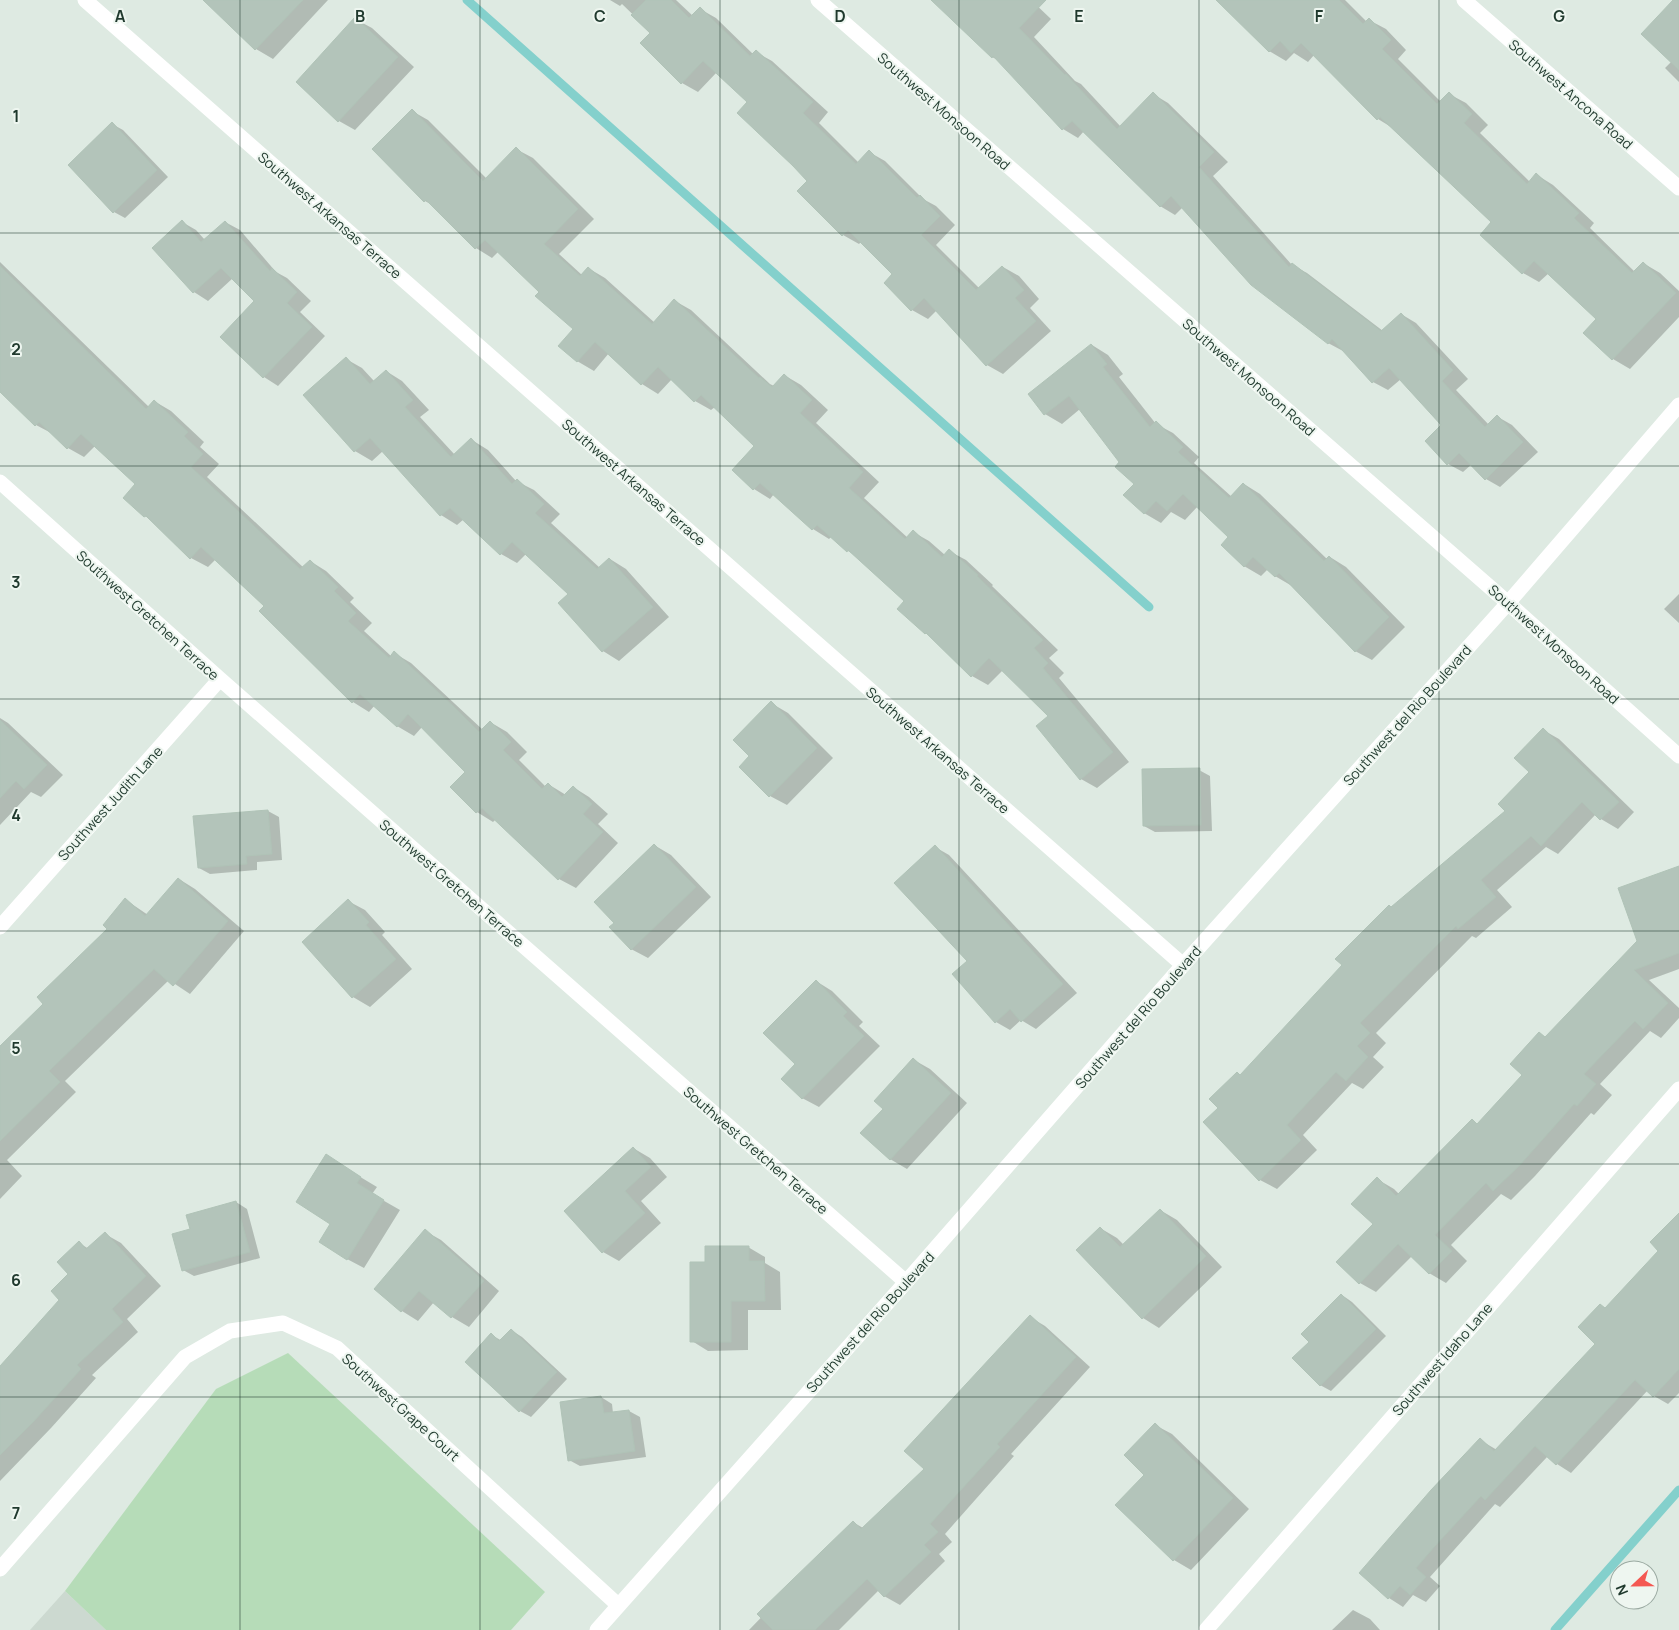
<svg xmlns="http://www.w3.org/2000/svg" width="1679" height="1630" viewBox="0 0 1679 1630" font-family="Manrope,sans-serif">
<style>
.built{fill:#ccd9d0}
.green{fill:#b6dcb8}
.shadow{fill:#0003}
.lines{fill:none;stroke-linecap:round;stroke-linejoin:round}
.stream{stroke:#84d0cc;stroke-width:9}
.building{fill:#b3c4ba;stroke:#b0c3b7}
.minor{stroke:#fff;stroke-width:15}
.tertiary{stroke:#fff;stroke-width:15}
.grid{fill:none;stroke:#1f392d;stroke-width:1;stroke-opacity:0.55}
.labels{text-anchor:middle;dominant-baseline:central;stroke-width:4;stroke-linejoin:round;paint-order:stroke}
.street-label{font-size:14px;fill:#1f392d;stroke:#eef6f0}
.grid-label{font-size:16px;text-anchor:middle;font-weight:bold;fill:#1f392d;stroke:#eef6f0;stroke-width:4;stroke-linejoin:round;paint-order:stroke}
</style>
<rect width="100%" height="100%" fill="#deeae2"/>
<path class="built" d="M65,1591L106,1630H30Z"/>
<path class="green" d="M288,1353L545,1592L511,1630H106L65,1591L216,1389Z"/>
<path class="shadow" d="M223,0H328L273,59L256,49L214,9Z
M610,0H676L693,16L700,9L716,18L754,55L756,52L772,61L828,112L819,123L859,163L869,152L885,161L923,199L936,206L955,225L936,245L979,288L1003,267L1019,276L1039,299L1030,308L1051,331L1003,374L987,365L937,310L928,319L912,310L885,283L894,274L861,242L859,244L843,235L808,181L749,102L717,72L698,92L682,83L652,33L622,4L620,6Z
M942,0H1031L1051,19L1034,37L1075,81L1081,84L1121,127L1153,94L1168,103L1228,162L1213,176L1292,265L1307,273L1383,331L1401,314L1416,323L1468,379L1456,390L1489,425L1498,417L1512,425L1538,452L1500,487L1486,479L1472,464L1463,472L1448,464L1443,425L1401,379L1388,390L1373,382L1344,350L1343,351L1328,343L1183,207L1175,215L1160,206L1084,131L1078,138L1063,129L998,60L992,57Z
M1236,0H1345L1367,22L1369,20L1386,29L1406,50L1398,59L1441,102L1449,94L1466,103L1488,125L1480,133L1530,182L1537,175L1553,185L1594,223L1590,228L1635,272L1643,263L1660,273L1679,291V317L1630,369L1613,359L1585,333L1598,319L1549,273L1539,282L1523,273L1493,222L1391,127L1378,119L1314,55L1308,62L1294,53L1286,61L1269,51Z
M1675,0H1679V82L1665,68L1672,61Z
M355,19L372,28L414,67L355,130L339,121Z
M412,111L428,120L487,179L516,149L533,158L594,219L559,254L582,275L588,268L605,278L655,323L675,301L691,310L770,384L774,386L784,375L801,385L828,410L816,423L879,482L864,498L908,538L913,532L929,541L945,555L949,551L966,560L993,585L992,586L1058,650L1049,658L1064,673L1059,678L1129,762L1097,788L1081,779L1050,716L1003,670L988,685L972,676L931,636L899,609L906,601L855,555L848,551L832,536L829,539L813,529L774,494L770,499L754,489L734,470L756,446L715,407L711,410L695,401L672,379L658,394L642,384L609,353L594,371L577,361L575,329L540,292L499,251L492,258L476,248L432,205L425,201Z
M112,124L123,130L168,177L125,218L114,212Z
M182,222L196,230L205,240L225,222L240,230L276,272L287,278L311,301L300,312L325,336L278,386L264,377L222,337L256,301L233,278L208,301L194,292Z
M0,262L149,407L154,401L171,411L204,442L200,447L219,464L207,477L304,568L310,561L326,571L354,598L350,602L372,623L364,631L391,656L394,653L411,663L483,730L490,722L507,732L527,752L519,760L546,787L548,784L566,795L573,787L589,797L608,814L598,824L618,843L576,888L559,879L496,819L493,822L477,812L452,787L467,772L422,727L414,736L397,726L375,705L369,712L353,702L266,606L216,559L208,567L191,558L153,521L145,516L137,484L96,445L84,457L68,448L53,434L36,425L0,391Z
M1092,345L1108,355L1123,374L1119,377L1156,424L1173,433L1199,457L1194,463L1232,497L1244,484L1260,494L1327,559L1330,557L1346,567L1405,627L1372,660L1355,651L1292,586L1275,576L1268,569L1261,576L1244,566L1230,537L1198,506L1185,520L1171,512L1161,523L1144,513L1135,484L1121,462L1080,409L1062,424L1045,414Z
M346,359L362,368L374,381L386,371L402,381L429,410L420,417L455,455L472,440L488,450L516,481L534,490L560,514L551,523L600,568L610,559L626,569L669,617L619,661L603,651L560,603L570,594L526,554L517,563L501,554L464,519L457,525L441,515L383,451L372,461L355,451L305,395Z
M1679,594V623L1664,609Z
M771,703L788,713L833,758L787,805L770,796L751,756Z
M0,718L8,723L63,775L41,797L31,792L0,825Z
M1543,730L1559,739L1634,812L1618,829L1601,819L1596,814L1558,854L1546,847L1497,890L1512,907L1476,938L1472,936L1376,1033L1386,1043L1373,1057L1384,1067L1363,1089L1352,1083L1303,1135L1317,1150L1277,1189L1260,1180L1220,1108L1241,1076L1343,965L1392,908L1506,811L1531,772Z
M1199,770L1210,776L1212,831L1155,832L1144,826Z
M268,811L279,817L282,860L257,862V870L210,874L199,868Z
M654,845L671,855L711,897L648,958L631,949Z
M935,847L949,855L1077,993L1036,1029L1021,1020L1010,1030L996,1022L968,961Z
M1679,868V969L1649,980L1679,1008V1018L1661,1038L1650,1031L1600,1084L1612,1095L1594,1115L1591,1113L1535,1176L1511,1200L1501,1194L1451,1245L1467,1261L1446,1283L1429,1273L1412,1256L1376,1292L1360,1283L1374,1224L1377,1179L1394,1189L1399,1194L1478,1125L1524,1075L1546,1038L1638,941Z
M179,879L195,889L244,931L190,994L169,980L65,1081L76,1092L7,1160L22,1176L0,1199V1047L45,1004L109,929L126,900L148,915Z
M348,901L365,910L385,932L382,935L412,969L370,1007L353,997L303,942Z
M816,981L832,991L863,1022L859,1026L880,1046L819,1107L802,1098Z
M914,1060L930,1069L967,1103L907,1169L890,1159L884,1109Z
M633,1148L650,1158L667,1177L641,1201L661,1223L619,1261L603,1252Z
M342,1166L377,1187L372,1194L400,1210L364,1268L347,1259Z
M236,1202L247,1209L260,1258L194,1276L183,1270L191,1230Z
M1160,1210L1177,1220L1222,1267L1159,1328L1143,1318L1100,1228L1117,1238L1124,1245Z
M1679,1215V1393L1668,1404L1654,1396L1648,1390L1571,1473L1557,1464L1548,1456L1500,1507L1495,1504L1430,1577L1440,1586L1426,1602L1413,1595L1403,1607L1389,1598L1480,1440L1497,1450L1597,1344L1606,1309L1660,1251Z
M425,1231L441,1240L499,1291L469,1327L452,1317L434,1302L418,1321L402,1311L376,1288Z
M105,1234L121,1243L161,1286L127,1319L138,1332L92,1375L96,1378L51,1428L0,1481V1368L61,1300L70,1274L79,1243L89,1249Z
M748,1247L765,1257V1263L780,1272L781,1310H748V1350L708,1351L692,1341L706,1263Z
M1342,1295L1352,1302L1386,1336L1331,1391L1320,1385Z
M1030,1317L1045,1326L1090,1367L1011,1454L1014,1456L945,1534L952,1542L939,1554L945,1561L900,1605L884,1596L879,1590L839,1630H749L853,1522L863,1528L926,1469Z
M511,1330L522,1337L567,1379L531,1417L520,1411L492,1335L502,1341Z
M601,1397L612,1404L613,1413L629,1411L640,1417L646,1457L580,1466L569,1460Z
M1155,1425L1172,1434L1249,1509L1191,1570L1174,1560L1117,1505L1146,1475Z
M1353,1610L1370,1619L1380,1630H1332Z"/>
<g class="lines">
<path class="stream" d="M467,0L1149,607
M1555,1630L1679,1490"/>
</g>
<path class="building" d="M203,0H303L255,50Z
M646,0H671L689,18L700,7L750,56L756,50L813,102L803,113L856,164L869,150L917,198L920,195L940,216L921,235L976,290L1002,266L1024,290L1015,298L1036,321L986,366L924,298L911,311L884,283L892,274L848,230L842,236L797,191L807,181L793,166L737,113L747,102L703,61L681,84L640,43L650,33L631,15Z
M931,0H1046L1019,28L1065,75L1066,74L1117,129L1153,92L1214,152L1199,167L1289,267L1292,263L1381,331L1401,313L1453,370L1442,381L1485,427L1497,415L1523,442L1485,480L1459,453L1447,465L1425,441L1441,425L1389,368L1372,383L1332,339L1328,344L1251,285L1171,196L1160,207L1072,121L1062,130L993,56L992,58Z
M1216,0H1339L1363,24L1369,18L1391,40L1382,49L1437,104L1449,92L1472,114L1464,123L1527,184L1536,173L1579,213L1574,218L1632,273L1643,262L1676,293L1612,360L1583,333L1596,319L1534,261L1522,274L1480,235L1491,222L1380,117L1377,120L1301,43L1291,53L1280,41L1269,52Z
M1673,0H1679V70L1641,34Z
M355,17L398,57L338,122L296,82Z
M412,109L483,181L516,147L578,209L544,244L580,276L588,267L652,324L674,299L759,378L760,377L772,387L784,374L812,400L800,413L863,472L849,488L905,539L913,530L942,557L949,549L978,575L977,576L1043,640L1034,648L1048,663L1043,668L1113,752L1080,780L1036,726L1048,716L989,658L971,677L926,633L925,634L897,609L904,601L848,550L847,552L817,525L812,530L760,483L753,490L732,470L754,446L701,395L694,402L658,367L641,385L595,342L577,362L558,346L573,329L535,296L539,292L485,240L475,249L426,200L424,202L372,149Z
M112,122L157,170L113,213L68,165Z
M182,220L201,242L225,221L270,271L272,268L297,292L287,303L312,327L263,378L220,337L254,301L221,268L193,293L152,248Z
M0,266L146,409L154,400L188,432L184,436L203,454L191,467L300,569L310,560L338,587L334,591L356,613L348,621L389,658L394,651L451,704L479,732L490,721L511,742L503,750L542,789L548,783L562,797L573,786L592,804L583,814L603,832L558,880L482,808L476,813L450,787L465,772L408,714L397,727L360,694L352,703L259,611L264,606L201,547L190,559L146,516L144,517L123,498L135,484L81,434L67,449L39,422L35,426L0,392Z
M1091,344L1107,364L1103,367L1150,427L1156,421L1183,447L1178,452L1229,498L1243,483L1324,561L1329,556L1389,617L1355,652L1279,573L1275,577L1253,557L1244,567L1221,545L1228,537L1183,494L1167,511L1156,501L1144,514L1123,495L1134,484L1115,467L1119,462L1069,396L1044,415L1028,394Z
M346,357L370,384L386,370L413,400L405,407L451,457L471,438L512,484L517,479L544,504L535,513L597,569L609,558L653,607L602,652L558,603L568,594L512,542L500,555L450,508L440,516L370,438L354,452L303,395Z
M771,701L817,748L769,797L739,767L749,756L733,740Z
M0,720L47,765L24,789L16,781L0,798Z
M1543,728L1619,802L1600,820L1582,802L1541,846L1531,836L1481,880L1496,897L1458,929L1456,926L1360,1023L1370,1033L1357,1046L1368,1057L1346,1081L1336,1072L1287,1125L1301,1140L1259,1181L1203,1122L1218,1108L1209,1099L1237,1072L1240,1075L1342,965L1335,959L1389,905L1391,907L1505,811L1498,804L1529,772L1514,758Z
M1200,768L1201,825L1143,826L1142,769Z
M268,810L272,854L246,856L247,864L198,868L193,816Z
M654,844L696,887L631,950L609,927L614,923L594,902Z
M935,845L1063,984L1021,1022L1010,1009L995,1023L952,974L967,961L894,883Z
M1679,866V953L1634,970L1668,1003L1643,1029L1635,1021L1584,1074L1596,1084L1577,1106L1574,1104L1519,1166L1493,1191L1486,1183L1435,1235L1452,1251L1429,1274L1398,1244L1359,1284L1336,1262L1373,1224L1351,1204L1377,1177L1396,1196L1472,1119L1477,1124L1522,1075L1510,1064L1539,1032L1545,1037L1637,941L1618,888Z
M178,878L228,921L173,986L154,969L49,1071L60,1082L0,1141V1046L43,1004L37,997L107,929L103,925L125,898L145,916Z
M348,899L369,922L366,925L396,959L352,998L302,942Z
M816,980L847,1012L843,1016L864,1036L802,1099L781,1079L795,1064L763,1033Z
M913,1058L951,1093L890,1160L860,1133L883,1109L874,1101Z
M633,1147L651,1167L625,1191L645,1213L602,1253L564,1211Z
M326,1154L361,1177L357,1183L384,1200L347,1260L319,1242L330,1224L296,1202Z
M236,1201L250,1252L182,1271L172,1234L190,1229L186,1215Z
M1160,1209L1206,1256L1142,1319L1076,1250L1100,1227L1120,1247Z
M1679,1213V1369L1653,1397L1635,1380L1556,1465L1535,1446L1485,1500L1481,1496L1435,1546L1416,1568L1426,1577L1410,1595L1400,1586L1388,1599L1359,1573L1431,1490L1480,1438L1494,1451L1595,1344L1578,1327L1600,1304L1605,1308L1658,1251L1650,1242Z
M425,1229L484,1281L451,1318L419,1291L401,1312L374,1289Z
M105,1232L146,1276L112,1309L123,1322L77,1365L81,1369L35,1420L0,1455V1366L59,1300L51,1291L68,1274L57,1262L79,1241L86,1249Z
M705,1246H749V1261H764L765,1301H731V1342H690V1262H705Z
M1341,1294L1376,1329L1320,1386L1292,1358L1309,1342L1301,1334Z
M1030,1315L1076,1357L997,1444L1000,1447L930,1524L938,1532L924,1545L931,1552L884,1597L867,1579L815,1630H773L757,1614L853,1521L861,1529L924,1469L904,1451Z
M511,1329L557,1372L519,1412L465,1362L491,1333L499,1341Z
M601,1396L604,1413L629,1410L635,1451L568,1461L560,1402Z
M1155,1423L1233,1498L1173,1561L1115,1505L1144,1475L1124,1455Z"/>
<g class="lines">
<path class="minor" d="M85,0L1183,965
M818,0L1508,603L1679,756
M1464,0L1679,188
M0,482L220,679L906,1282
M0,927L220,679
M0,1569L185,1357L230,1331L283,1323L337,1348L618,1605
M1206,1630L1679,1089"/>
<path class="tertiary" d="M597,1630L906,1282L1183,965L1508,603L1679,405"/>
</g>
<path class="grid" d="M240,0V1630M480,0V1630M720,0V1630M959,0V1630M1199,0V1630M1439,0V1630M0,233H1679M0,466H1679M0,699H1679M0,931H1679M0,1164H1679M0,1397H1679"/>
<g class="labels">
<g class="street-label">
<text transform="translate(1571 94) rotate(41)">Southwest Ancona Road</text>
<text transform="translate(944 111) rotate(41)">Southwest Monsoon Road</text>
<text transform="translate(330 215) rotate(41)">Southwest Arkansas Terrace</text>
<text transform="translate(1249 377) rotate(41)">Southwest Monsoon Road</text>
<text transform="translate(634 482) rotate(41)">Southwest Arkansas Terrace</text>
<text transform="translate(148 615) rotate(42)">Southwest Gretchen Terrace</text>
<text transform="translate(1554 644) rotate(42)">Southwest Monsoon Road</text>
<text transform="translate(1407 715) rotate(-48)">Southwest del Rio Boulevard</text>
<text transform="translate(938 750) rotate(41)">Southwest Arkansas Terrace</text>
<text transform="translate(110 803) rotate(-48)">Southwest Judith Lane</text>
<text transform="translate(452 883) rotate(41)">Southwest Gretchen Terrace</text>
<text transform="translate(1138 1017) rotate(-49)">Southwest del Rio Boulevard</text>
<text transform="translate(756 1150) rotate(41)">Southwest Gretchen Terrace</text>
<text transform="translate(870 1322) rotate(-48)">Southwest del Rio Boulevard</text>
<text transform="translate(1442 1359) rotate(-49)">Southwest Idaho Lane</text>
<text transform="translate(401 1407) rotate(42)">Southwest Grape Court</text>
</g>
</g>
<g class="grid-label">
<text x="120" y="22">A</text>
<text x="360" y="22">B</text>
<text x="600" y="22">C</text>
<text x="840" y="22">D</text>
<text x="1079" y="22">E</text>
<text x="1319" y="22">F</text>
<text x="1559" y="22">G</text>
<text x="16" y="122">1</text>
<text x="16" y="355">2</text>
<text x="16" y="588">3</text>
<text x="16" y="821">4</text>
<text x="16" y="1054">5</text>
<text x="16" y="1286">6</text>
<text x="16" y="1519">7</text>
</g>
<g transform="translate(1634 1585) rotate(248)"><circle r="24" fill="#eef6f0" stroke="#9baaa2"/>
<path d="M0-4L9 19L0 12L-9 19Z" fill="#f45852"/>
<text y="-8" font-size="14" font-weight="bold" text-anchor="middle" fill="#1f392d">N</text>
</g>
</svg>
